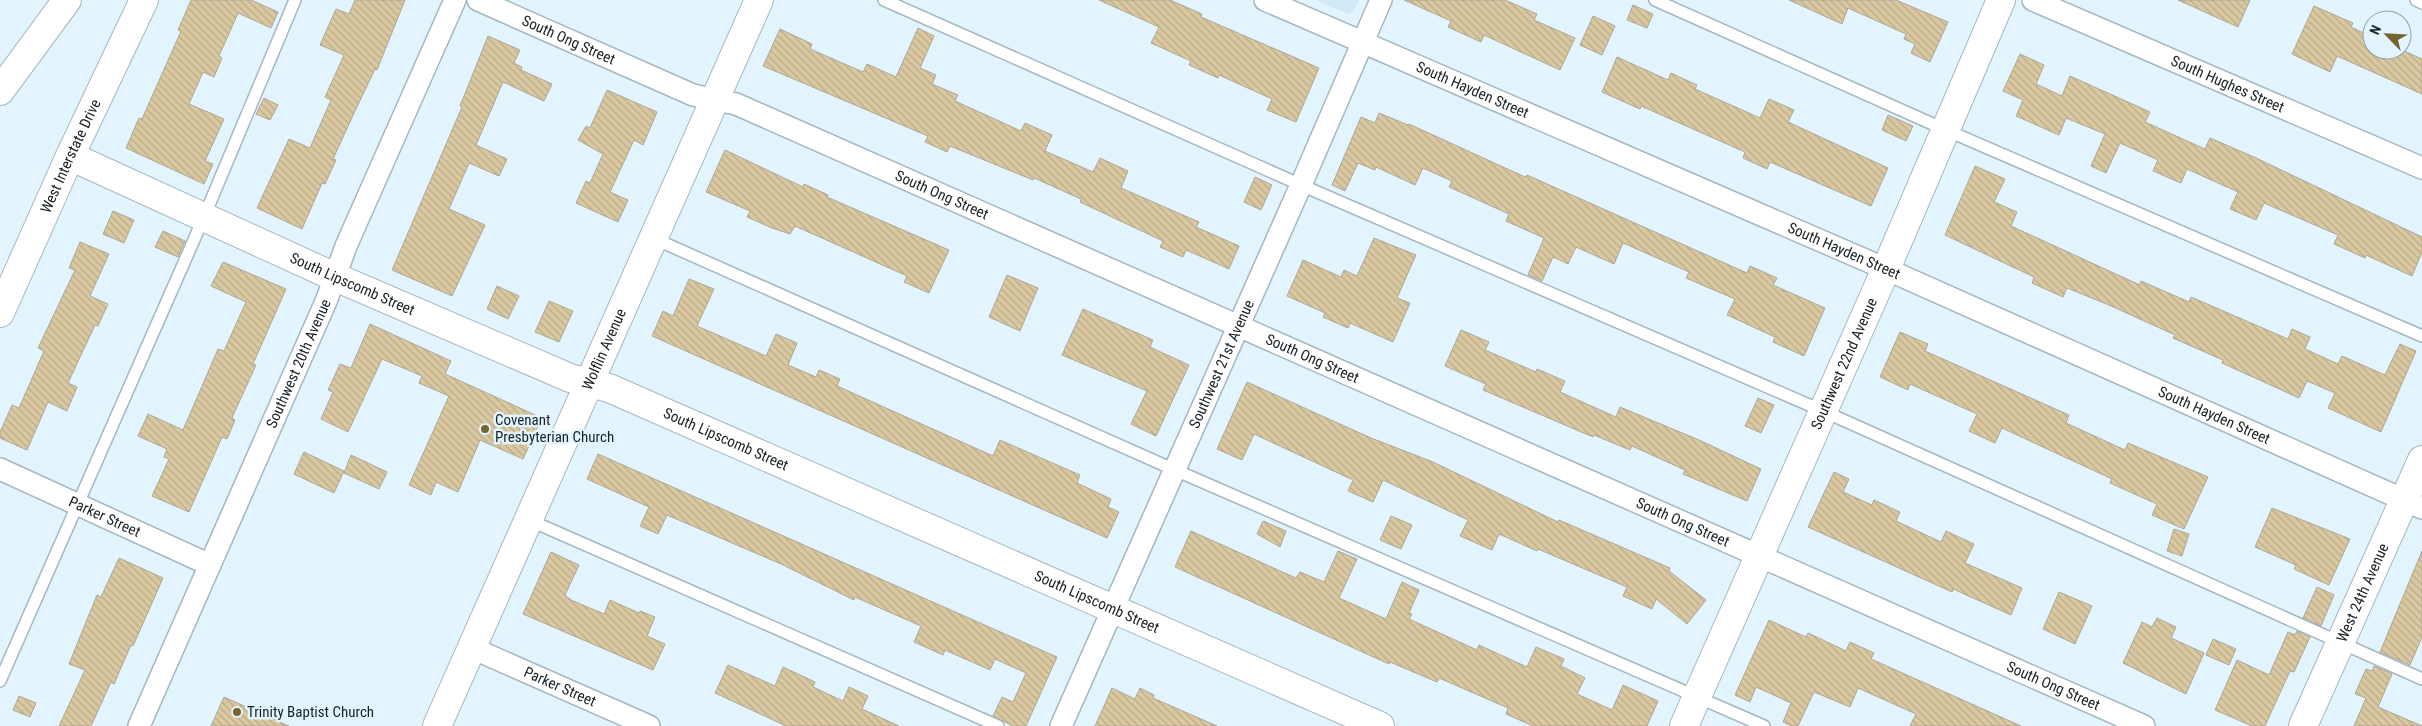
<svg xmlns="http://www.w3.org/2000/svg" width="2422" height="726" viewBox="0 0 2422 726" font-family="'Roboto Condensed',sans-serif">
<style>
.built{fill:#cfe9f7}
.building{fill:url(#building-back-hatch);stroke:#aea797}
.lines{fill:none;stroke-linecap:round;stroke-linejoin:round}
.lane-casing{stroke:#a5b6c0;stroke-width:14}
.street-casing{stroke:#a5b6c0;stroke-width:24}
.secondary-casing{stroke:#a5b6c0;stroke-width:30}
.highway-casing{stroke:#a5b6c0;stroke-width:30}
.lane{stroke:#fff;stroke-width:11}
.street{stroke:#fff;stroke-width:21}
.secondary{stroke:#fff;stroke-width:28}
.highway{stroke:#fff;stroke-width:28}
.poi-dot{fill:#776231;stroke:#e2f5ff;stroke-width:2}
.labels{text-anchor:middle;dominant-baseline:central;stroke-width:5;stroke-linejoin:round;paint-order:stroke}
.street-label{font-size:15px;fill:#1a2125;stroke:#e2f5ff}
.poi-label{font-size:15px;fill:#1a2125;stroke:#e2f5ff;text-anchor:start}
</style>
<defs>
<pattern id="building-back-hatch" width="6" height="6" patternUnits="userSpaceOnUse" patternTransform="scale(1.25)"><rect width="6" height="6" fill="#dac8a1"/><path d="M-1 5l2 2M0 0l6 6M5-1l2 2" fill="none" stroke="#baac8a"/></pattern>
</defs>
<rect width="100%" height="100%" fill="#e2f5ff"/>
<path class="built" d="M1316,0H1359L1354,11L1348,14Z"/>
<path class="building" d="M191,0H251L278,12L271,28L238,13L219,56L222,58L214,77L203,72L189,104L224,119L205,161L213,164L204,184L126,148L139,118L142,119L181,31L178,30Z
M355,0H405L377,70L375,69L355,111L333,159L336,160L325,184L322,183L302,229L257,208L289,139L310,148L331,100L325,97L344,55L320,45L336,9L349,14Z
M1099,0H1170L1202,14L1201,17L1319,68L1296,122L1267,110L1272,99L1219,75L1218,78L1189,65L1191,61L1151,43L1159,27Z
M1404,0H1505L1537,14L1534,20L1575,38L1560,70L1484,35L1481,42L1448,27L1451,21Z
M1789,0H1896L1948,22L1930,62L1911,53L1915,44L1904,39L1906,34L1848,8L1842,24Z
M2178,0H2250L2238,27Z
M1633,5L1653,14L1647,28L1627,20Z
M2314,6L2353,23L2351,27L2372,37V50H2402L2422,59V94L2337,56L2330,72L2292,54Z
M1593,16L1615,26L1602,55L1580,45Z
M918,28L934,36L920,68L936,75L932,84L958,95L955,101L1021,131L1025,123L1052,135L1045,151L1093,172L1100,158L1128,171L1121,188L1199,222L1196,227L1239,246L1229,269L1186,250L1183,257L1160,247L1163,241L1080,202L1081,199L1034,178L1033,180L950,146L947,152L925,142L928,136L763,66L780,29L812,44L810,49L863,72L867,64L896,77Z
M488,36L520,50L514,63L522,67L521,70L552,84L544,101L503,82L476,145L507,159L499,176L469,163L449,209L485,225L452,296L392,270L462,107L460,106Z
M2020,54L2044,65L2036,84L2062,96L2070,76L2150,112L2145,122L2205,149L2210,138L2254,157L2422,237V252L2412,276L2366,255L2365,258L2334,244L2338,235L2264,203L2256,220L2230,209L2238,192L2187,169L2181,183L2153,171L2158,160L2120,143L2106,173L2091,166L2105,134L2066,118L2059,135L2016,116L2023,100L2003,91Z
M1617,57L1668,80L1671,73L1697,85L1695,89L1760,118L1769,99L1794,110L1788,122L1888,168L1871,206L1770,162L1767,169L1743,158L1745,152L1641,106L1640,109L1602,92Z
M607,90L657,112L643,145L634,140L610,192L628,200L618,222L576,203L586,181L590,183L603,154L578,140L586,126L590,128Z
M264,98L278,105L270,120L256,114Z
M1379,113L1408,125L1409,124L1525,177L1527,175L1747,273L1750,266L1777,278L1773,285L1825,308L1804,356L1773,342L1775,337L1727,315L1735,299L1686,278L1689,272L1623,243L1614,264L1576,247L1568,264L1553,257L1542,281L1528,275L1544,238L1506,221L1509,214L1449,187L1452,181L1423,168L1415,185L1376,167L1375,170L1358,163L1345,191L1332,185L1361,117L1375,123Z
M1888,115L1913,126L1906,141L1882,130Z
M725,150L803,187L804,184L828,195L827,197L949,250L929,293L904,282L907,276L795,226L790,234L772,228L747,217L750,211L706,192Z
M1975,166L2005,179L1994,202L2017,212L2011,226L2140,285L2141,281L2189,302L2191,297L2288,339L2292,329L2310,337L2305,349L2338,364L2342,356L2385,375L2400,344L2416,351L2381,432L2328,408L2335,393L2307,381L2299,398L2222,363L2223,360L2173,338L2175,335L2109,305L2067,288L2063,297L2032,283L2034,277L1945,235Z
M1255,177L1272,185L1261,210L1244,202Z
M113,211L134,220L124,243L103,234Z
M163,231L185,241L178,257L155,247Z
M1374,238L1416,255L1397,298L1410,303L1393,342L1350,323L1348,328L1323,317L1325,313L1287,296L1303,260L1341,277L1344,270L1357,276Z
M80,242L109,254L90,296L108,304L98,326L95,325L68,383L77,387L67,411L48,402L27,450L0,438V432L12,405L19,408L44,351L38,348L75,270L69,268Z
M223,262L286,289L253,364L256,365L232,418L235,420L227,439L222,437L189,512L152,496L169,459L164,457L167,449L138,436L148,414L183,430L218,349L224,351L246,302L211,286Z
M1007,275L1038,288L1020,331L989,317Z
M689,279L714,289L697,326L766,356L776,334L797,343L788,365L816,377L819,370L840,379L837,386L993,456L1000,440L1080,475L1077,483L1111,499L1108,507L1119,512L1107,538L652,336L663,311L673,316Z
M497,286L519,296L508,319L487,309Z
M549,301L573,311L559,342L535,332Z
M1083,309L1153,340L1150,347L1189,365L1156,436L1131,424L1147,391L1062,355Z
M370,324L451,361L445,374L542,418L523,459L480,440L458,492L436,482L431,495L409,485L449,396L419,383L422,376L382,359L348,432L321,419L333,392L328,390L340,364L351,368Z
M1461,330L1489,342L1485,350L1536,372L1537,369L1565,381L1560,392L1616,417L1620,407L1699,440L1761,469L1747,501L1683,474L1685,470L1632,446L1630,450L1594,435L1593,437L1483,390L1486,384L1445,366Z
M1900,332L1928,344L1925,351L2069,415L2066,423L2125,450L2128,443L2208,477L2184,529L2152,515L2157,504L2110,483L2112,479L2002,428L1995,443L1969,431L1977,414L1910,384L1908,390L1880,377Z
M1247,382L1371,438L1433,462L1558,522L1559,520L1670,568L1669,571L1706,600L1687,624L1656,599L1652,609L1623,596L1627,587L1538,549L1537,551L1499,534L1492,550L1460,536L1468,520L1383,480L1373,502L1348,491L1353,480L1254,434L1242,460L1217,449Z
M1758,398L1774,405L1761,433L1745,426Z
M304,452L344,471L334,493L294,474Z
M598,454L1057,657L1026,726H1013L993,716L1002,697L1013,702L1026,673L995,659L990,670L945,650L943,655L914,642L921,626L855,597L854,600L781,564L667,515L658,534L640,526L649,507L587,479Z
M351,455L387,472L379,489L344,473Z
M1834,472L1849,479L1843,492L1872,505L1874,500L1900,512L1896,521L1941,542L1946,531L1974,544L1965,563L2022,588L2011,615L1953,589L1952,592L1808,527Z
M2272,508L2350,539L2329,585L2294,569L2296,565L2255,547Z
M1391,516L1412,525L1401,549L1380,540Z
M1263,521L1286,531L1280,547L1257,534Z
M2174,529L2189,534L2182,556L2167,551Z
M1191,531L1296,578L1300,572L1324,582L1338,551L1357,559L1339,598L1386,619L1402,582L1419,590L1409,613L1412,614L1409,619L1477,650L1479,645L1527,667L1536,647L1564,659L1561,666L1585,678L1577,694L1612,710L1623,685L1658,701L1647,726H1533L1506,714L1508,708L1439,678L1437,682L1390,662L1389,664L1175,567Z
M2422,551V637L2410,665L2380,652Z
M551,552L579,565L565,595L571,600L604,614L610,600L639,613L640,611L655,617L647,636L665,644L653,670L523,614Z
M119,558L163,578L133,646L131,645L114,684L111,682L91,726H59L85,670L69,664L97,595L101,597Z
M2317,587L2334,595L2321,626L2303,618Z
M2059,592L2092,606L2075,644L2043,629Z
M2157,618L2176,627L2171,638L2204,653L2186,694L2123,663L2142,622L2152,627Z
M1769,620L1806,637L1808,633L1846,651L1850,642L1874,653L1871,659L2021,726H1910L1916,714L1858,688L1850,707L1814,692L1798,726H1792L1783,722L1791,703L1756,687L1750,702L1735,695Z
M2297,631L2310,637L2294,672L2290,671L2265,726H2252L2215,710L2237,660L2269,675L2288,632L2295,635Z
M2213,639L2236,649L2229,665L2206,655Z
M728,665L775,686L783,667L815,682L813,687L843,701L849,687L868,696L862,709L899,726H786L715,693Z
M2374,666L2392,674L2378,707L2422,726H2354L2366,698L2355,694L2366,669L2372,671Z
M1112,688L1135,699L1140,688L1154,695L1153,698L1217,726H1095Z
M19,696L36,703L30,717L13,710Z
M224,697L289,726H211Z"/>
<g class="lines">
<g class="lane-casing">
<path id="lane" d="M884,0L1301,185L1823,411L2422,679
M1655,0L1946,130L2422,336
M2416,0L2422,3
M655,239L1175,470L1764,726
M529,520L998,726
M0,681L204,217L295,0"/>
</g>
<g class="street-casing">
<g id="street">
<path id="s1" d="M478,0L693,95L736,104L2144,726"/>
<path id="s2" d="M1265,0L1886,269L2422,508"/>
<path id="s3" d="M2033,0L2422,168"/>
<path id="s4" d="M0,469L210,565"/>
<path id="s5" d="M472,648L649,726"/>
<path id="s6" d="M139,726L327,299L346,246L455,0"/>
<path id="s7" d="M1061,726L1301,185L1381,0"/>
</g>
</g>
<g class="secondary-casing">
<g id="secondary">
<path id="s8" d="M70,156L335,277L570,378L609,388L1380,726"/>
<path id="s9" d="M0,313L70,156L144,0"/>
<path id="s10" d="M437,726L759,0"/>
<path id="s11" d="M1684,726L1886,269L2001,0"/>
<path id="s12" d="M2303,726L2422,460"/>
</g>
</g>
<g class="highway-casing">
<path id="highway" d="M0,91L67,0"/>
</g>
<use href="#lane" class="lane"/>
<use href="#street" class="street"/>
<use href="#secondary" class="secondary"/>
<use href="#highway" class="highway"/>
</g>
<g class="poi-dot">
<circle cx="485" cy="429" r="5"/>
<circle cx="237" cy="712" r="5"/>
</g>
<g class="labels">
<g class="street-label">
<text stroke="none"><textPath href="#s1" startOffset="99">South Ong Street</textPath></text>
<text stroke="none"><textPath href="#s3" startOffset="212">South Hughes Street</textPath></text>
<text stroke="none"><textPath href="#s2" startOffset="226">South Hayden Street</textPath></text>
<text stroke="none"><textPath href="#s9" startOffset="172">West Interstate Drive</textPath></text>
<text stroke="none"><textPath href="#s1" startOffset="504">South Ong Street</textPath></text>
<text stroke="none"><textPath href="#s2" startOffset="631">South Hayden Street</textPath></text>
<text stroke="none"><textPath href="#s8" startOffset="310">South Lipscomb Street</textPath></text>
<text stroke="none"><textPath href="#s10" startOffset="412">Wolflin Avenue</textPath></text>
<text stroke="none"><textPath href="#s1" startOffset="909">South Ong Street</textPath></text>
<text stroke="none"><textPath href="#s6" startOffset="396">Southwest 20th Avenue</textPath></text>
<text stroke="none"><textPath href="#s7" startOffset="396">Southwest 21st Avenue</textPath></text>
<text stroke="none"><textPath href="#s11" startOffset="396">Southwest 22nd Avenue</textPath></text>
<text stroke="none"><textPath href="#s2" startOffset="1036">South Hayden Street</textPath></text>
<text stroke="none"><textPath href="#s8" startOffset="715">South Lipscomb Street</textPath></text>
<text stroke="none"><textPath href="#s4" startOffset="115">Parker Street</textPath></text>
<text stroke="none"><textPath href="#s1" startOffset="1314">South Ong Street</textPath></text>
<text stroke="none"><textPath href="#s12" startOffset="146">West 24th Avenue</textPath></text>
<text stroke="none"><textPath href="#s8" startOffset="1120">South Lipscomb Street</textPath></text>
<text stroke="none"><textPath href="#s1" startOffset="1719">South Ong Street</textPath></text>
<text stroke="none"><textPath href="#s5" startOffset="96">Parker Street</textPath></text>
</g>
<g class="poi-label">
<text x="495" y="420">Covenant<tspan x="495" dy="17">Presbyterian Church</tspan></text>
<text x="247" y="712">Trinity Baptist Church</text>
</g>
</g>
<g transform="translate(2387 35) rotate(294)"><circle r="24" fill="#e2f5ff" stroke="#92a0a8"/>
<path d="M0-4L9 19L0 12L-9 19Z" fill="#776231"/>
<text y="-8" font-size="14" font-weight="bold" text-anchor="middle" fill="#1a2125">N</text>
</g>
</svg>
